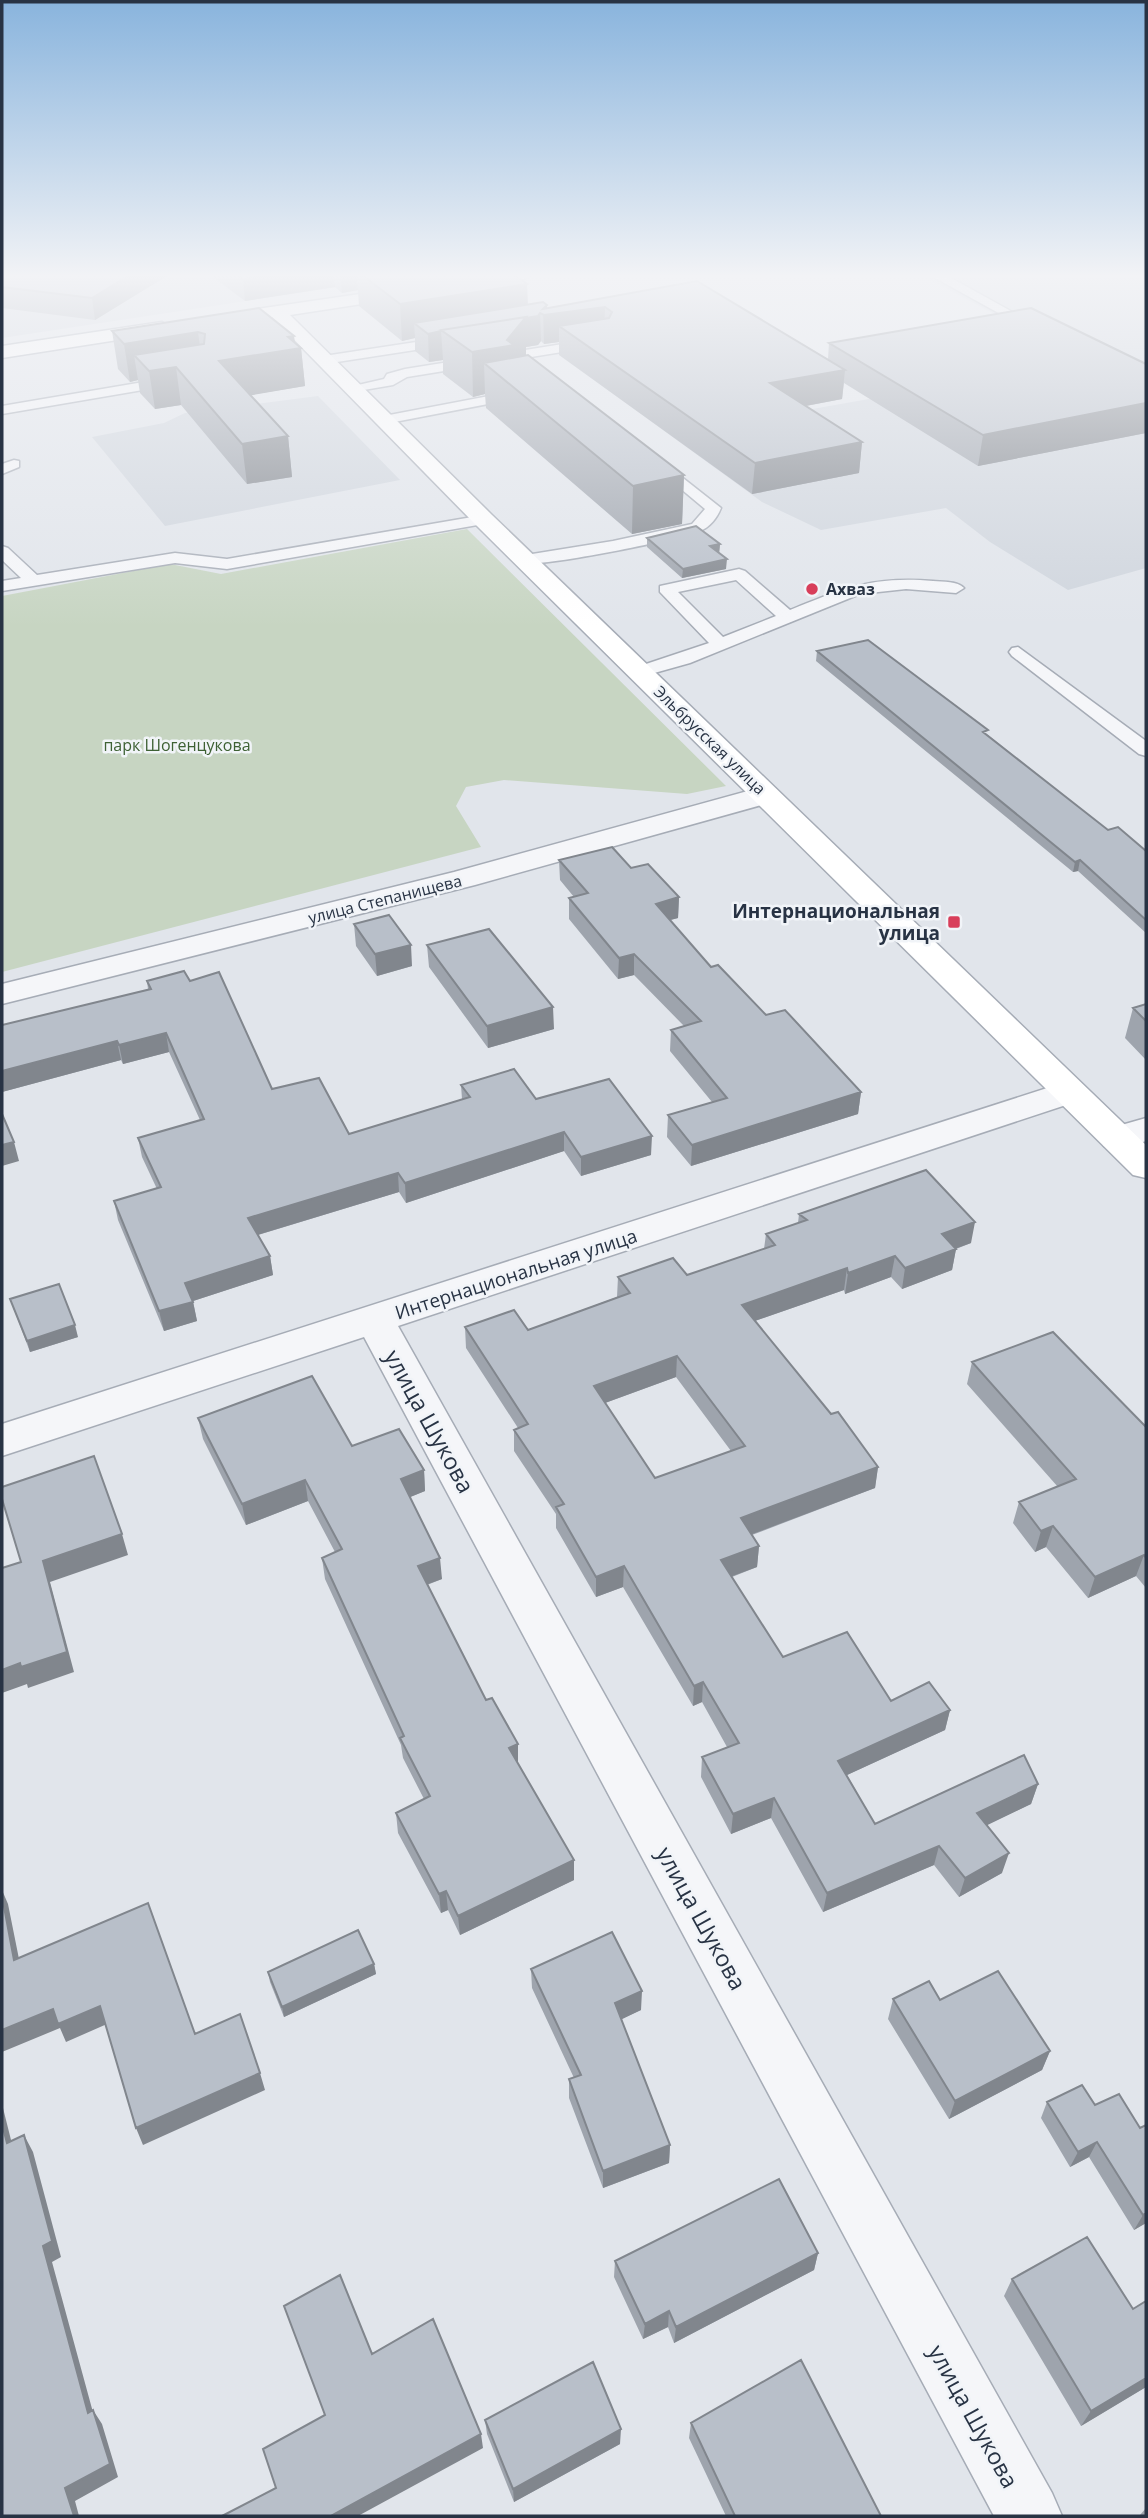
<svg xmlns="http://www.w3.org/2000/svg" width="1148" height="2518" viewBox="0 0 1148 2518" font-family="'Open Sans',sans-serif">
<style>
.built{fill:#cfd5dd}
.green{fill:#c7d5c2}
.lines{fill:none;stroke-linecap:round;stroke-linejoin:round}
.lane-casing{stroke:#a6acb6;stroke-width:3}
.street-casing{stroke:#a6acb6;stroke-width:3}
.secondary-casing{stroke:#a6acb6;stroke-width:3}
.lane{fill:#f5f6f9;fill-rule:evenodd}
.street{fill:#f5f6f9;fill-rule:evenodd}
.secondary{fill:#fff;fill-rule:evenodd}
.wall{fill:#9ea4ad;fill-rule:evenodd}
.shaded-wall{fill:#81868d}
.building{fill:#b8bfc9;stroke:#81868d;stroke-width:2;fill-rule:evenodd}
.poi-dot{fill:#d83e5a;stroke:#f1f4f8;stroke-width:2.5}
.labels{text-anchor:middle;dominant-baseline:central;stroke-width:5;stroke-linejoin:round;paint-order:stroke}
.far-poi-label{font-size:16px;font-weight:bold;fill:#283344;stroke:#f1f4f8;text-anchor:start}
.far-street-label{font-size:16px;fill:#283344;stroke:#f1f4f8}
.far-park-label{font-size:16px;fill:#3e6134;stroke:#f1f4f8}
.poi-label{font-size:19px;font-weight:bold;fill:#283344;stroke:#f1f4f8;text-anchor:end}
.street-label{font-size:19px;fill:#283344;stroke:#f1f4f8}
.near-street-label{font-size:23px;fill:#283344;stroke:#f1f4f8}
</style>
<rect width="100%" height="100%" fill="#e1e5eb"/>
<path class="built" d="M74,274H425L2,338V286Z
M919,274H1146V568L1068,590L990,542L946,508L821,530L762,502L601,385L790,413L1083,361Z
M318,396L400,480L165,526L92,437L164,423L185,413Z"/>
<path class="green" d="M467,529L726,786L687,794L504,780L466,787L456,806L481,847L2,972V596L170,564L221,574Z"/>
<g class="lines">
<g class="lane-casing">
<path id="lane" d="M928,274H944L1043,329L1033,332Z
M449,337L455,341L454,344L324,364L317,360L324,356Z
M594,339L600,343L599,346L407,377L393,385L352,392L345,388L384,379L387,374L405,369Z
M173,377L178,378V384L2,414V406Z
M520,390L525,391V397L384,424L377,420L384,416Z
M655,456L721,508C717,518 710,527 700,531C676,540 540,568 520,563V557L526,555L613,541L692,524L705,509L650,463V457Z
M14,460L19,461V467L2,474V464Z
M484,515L489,517V523L227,569L175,563L2,591V581L21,578L2,560V546L8,548L37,575L175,553L227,559Z
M739,569L745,571L790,610C845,588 873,576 933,581C944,582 957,581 964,588L956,593L906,589L860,594L690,663L640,677L634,676L631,672L634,668L709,643L660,592V586ZM736,580L776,616L723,637L678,592Z
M1018,647L1146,741V756L1139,754L1012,656L1009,652L1012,648Z"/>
</g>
<g class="street-casing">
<path id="street" d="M766,786L776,789L780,795L776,801L475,885L2,1004V984L454,872Z
M1069,1081L1081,1084L1086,1092L1081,1100L398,1326L1052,2493L1062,2516H994L364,1337L2,1456V1424Z
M1146,1118V1141L1117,1150L1104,1146L1099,1138L1104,1130Z"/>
</g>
<g class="secondary-casing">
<path id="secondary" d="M486,274H532L524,279L464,288L455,283L458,279Z
M408,287L414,288L417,292L414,296L290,315L492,515L1146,1145V1178L1133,1175L476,525L272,317L257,319L248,314L257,309Z
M162,322L171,328L169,332L2,358V346Z"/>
</g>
<use href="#lane" class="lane"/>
<use href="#street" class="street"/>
<use href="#secondary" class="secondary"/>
</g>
<path class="wall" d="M2,274H170L95,320L2,308Z
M209,274H513L527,284L528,305H547V309L697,281L828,359L829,343L1146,364V433L978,466L844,383L842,399L806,406L862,442L859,473L752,494L559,355V342L544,344L541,341L538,345L526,347V356L684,475L682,524L632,534L486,408L485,394L473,397L443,374V360L429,362L415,351V338L402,341L359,306L358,290L342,293L335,287L245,301Z
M259,308L301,348L305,386L250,395L288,436L292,477L247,484L181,405L155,409L140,393L138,380L130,382L118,369L112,331Z
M647,538L720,544L719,553L726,569L682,578L647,547Z
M817,651L988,735L1108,830L1146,851V933L1078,871L1073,872L816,661Z
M559,860L631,868L679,897L678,918L670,920L711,967L766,1015L861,1092L858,1114L691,1166L667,1137L668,1115L712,1102L670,1051L671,1030L684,1026L634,975L618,979L569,919V898L574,897L560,880Z
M354,924L412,966L377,976L356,946Z
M427,945L554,1029L488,1048L429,967Z
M147,981H190L272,1089L349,1134L462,1099L461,1085L536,1099L651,1155L581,1176L564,1151L406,1203L399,1192L258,1235L270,1256L273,1275L193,1301L197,1321L164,1331L118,1220L114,1201L157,1189L142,1157L138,1138L200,1120L169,1052L123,1064L121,1060L2,1092L148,989Z
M1146,1004V1060L1125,1038L1133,1008Z
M799,1214L971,1243L956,1249L952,1270L902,1289L891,1277L845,1294L844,1290L755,1321L831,1414L878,1467L875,1488L752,1535L759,1546L757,1567L732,1577L783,1657L891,1701L950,1710L945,1730L847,1775L875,1824L1038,1784L1031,1804L986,1825L1002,1873L959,1897L934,1865L823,1912L771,1818L731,1834L701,1777L702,1757L727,1747L702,1702L693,1706L623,1587L596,1597L556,1528V1514L514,1451V1430L518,1428L466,1348L465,1327L528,1330L617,1297L618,1277L687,1275L764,1249L766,1234L798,1223ZM676,1377L731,1451L655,1478L605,1403Z
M10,1299L78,1337L30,1352Z
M972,1362L1146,1427V1588L1136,1576L1088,1598L1046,1547L1035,1552L1013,1523L1019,1502L1058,1487L967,1384Z
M198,1418L352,1446L424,1470L425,1491L410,1497L442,1579L427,1585L518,1764L574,1880L460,1935L448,1910L441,1913L398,1833L396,1813L424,1799L403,1758L401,1745L325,1579L322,1558L335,1552L308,1501L246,1525L203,1439Z
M374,1964L376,1974L284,2017L270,1982L268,1972Z
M531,1969L641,2010L621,2019L670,2145L669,2163L603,2188L569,2098V2079L574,2078L532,1988Z
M893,1999L940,2000L1050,2051L1042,2070L949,2119L888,2019Z
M1047,2102L1095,2105L1140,2128L1146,2125V2223L1134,2230L1089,2157L1070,2167L1041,2118Z
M818,2253L814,2270L674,2343L668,2327L643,2339L614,2277L615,2261Z
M1012,2279L1133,2309L1146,2301V2387L1081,2426L1004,2296Z
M485,2420L620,2444L514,2502L487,2434Z
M691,2423L881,2516H726L689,2438Z
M1146,2508V2516H1141L1140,2515Z"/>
<path class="shaded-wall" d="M131,274H170L95,320L92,298Z
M275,274H334L335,287L245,301L243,279Z
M340,274H356L358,290L342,293Z
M527,284L528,318L540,313L541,341L538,345L526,347V360L508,384L484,363L485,394L473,397L472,352L441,330L443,360L429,362L428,334L414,323L415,338L402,341L400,304Z
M547,305V315L605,307L604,335L559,326V342L544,344L543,309Z
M198,332L203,369L176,367L181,405L155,409L149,371L134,355L138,380L130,382L124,344Z
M294,336L296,349L301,348L305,386L224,400L219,361L288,337Z
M845,370L842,399L768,413L770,383Z
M1146,403V433L978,466L983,435Z
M288,436L292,477L247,484L242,444Z
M862,442L859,473L752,494L755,463Z
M684,475L682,524L632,534L633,486Z
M720,544L719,554L710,546Z
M727,559L726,569L682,578L683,569Z
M1080,860L1078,871L1073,872L1075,862Z
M679,897L678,918L655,924L656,904Z
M411,945L412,966L377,976L375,954Z
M634,954V975L618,979L619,958Z
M553,1007L554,1029L488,1048L487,1026Z
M166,1033L169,1052L123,1064L119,1045Z
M117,1041L121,1060L2,1092V1071Z
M861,1092L858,1114L691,1166L692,1145Z
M564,1132V1151L406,1203L405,1183Z
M652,1136L651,1155L581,1176V1157Z
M14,1142L19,1161L2,1166V1145Z
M398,1173L399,1192L251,1237L248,1218Z
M975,1222L971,1243L938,1255L942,1234Z
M956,1249L952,1270L902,1289L905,1268Z
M270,1256L273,1275L190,1302H193L197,1321L164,1331L159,1311L185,1283Z
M895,1256L891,1277L845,1294L848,1273Z
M847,1268L844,1290L740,1326L742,1305Z
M75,1325L78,1337L30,1352L27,1341Z
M677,1356L676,1377L594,1407V1386Z
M878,1467L875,1488L739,1539L741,1518Z
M424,1470L425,1491L403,1500L401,1479Z
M305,1480L308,1501L246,1525L242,1504Z
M1053,1526L1046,1547L1035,1552L1041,1531Z
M122,1534L128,1555L50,1582L74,1672L28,1688L27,1684L2,1693V1670L43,1561Z
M759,1546L757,1567L719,1581L721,1560Z
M1144,1555L1136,1576L1088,1598L1095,1577Z
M440,1558L442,1579L420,1587L418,1566Z
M624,1566L623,1587L596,1597V1577Z
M703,1682L702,1702L693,1706L694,1686Z
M950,1710L945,1730L834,1781L838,1761Z
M518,1744V1765L509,1748Z
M1038,1784L1031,1804L971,1833L977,1813Z
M774,1798L771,1818L731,1834L733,1814Z
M939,1846L934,1865L823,1912L827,1893Z
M1009,1853L1002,1873L959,1897L965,1878Z
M574,1860V1880L460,1935L458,1916Z
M2,1890L8,1904L23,1979L14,1960L2,1896Z
M446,1891L448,1910L441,1913L439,1894Z
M374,1964L376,1974L284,2017L282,2007Z
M642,1991L641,2010L614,2023L615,2003Z
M100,2006L107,2024L66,2042L60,2028L2,2052V2030L53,2009Z
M1050,2051L1042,2070L949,2119L955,2101Z
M260,2073L265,2090L143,2145L136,2128Z
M2,2104L16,2160L7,2143L2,2124Z
M24,2135L33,2152L61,2257L52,2262L97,2427L88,2413L43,2246Z
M1097,2142L1089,2157L1070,2167L1078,2152Z
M670,2145L669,2163L603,2188V2171Z
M1146,2213V2223L1134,2230L1143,2215Z
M818,2253L814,2270L674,2343L676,2327Z
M669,2311L668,2327L643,2339L645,2324Z
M1146,2378V2387L1081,2426L1091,2411Z
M93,2410L102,2424L118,2477L75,2501L79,2516H74L65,2488Z
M621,2429L620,2444L514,2502L513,2489Z
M481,2434L483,2448L358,2516H331Z"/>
<path class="building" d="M2,274H131L92,298L2,287Z
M236,274H275L243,279Z
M361,274H513L527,284L400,304Z
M697,281L845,370L770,383L862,442L755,463L559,326L609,318L612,312L605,307L544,315L540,313L538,316L526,318V317L441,330V331L428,334L414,323L543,302L547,305L543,309Z
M259,308L294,336L288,337L301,348L219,361L288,436L242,444L176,367L149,371L134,355L204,344L205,334L198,332L124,344L112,331Z
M1031,308L1146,364V403L983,435L829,343Z
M526,317L507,340L514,345L472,352L441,330Z
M528,355L684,475L633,486L484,363Z
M696,526L720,544L710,546L727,559L683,569L647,538Z
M868,640L988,730L983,732L1108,830L1118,827L1146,851V920L1080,860L1075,862L817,651Z
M612,847L631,868L648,864L679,897L656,904L711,967L718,965L766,1015L785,1010L861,1092L692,1145L668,1115L727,1098L671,1030L701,1021L634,954L619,958L569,898L588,893L559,860Z
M389,915L411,945L375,954L354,924Z
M489,929L553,1007L487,1026L427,945Z
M184,971L190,981L219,972L272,1089L319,1078L349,1134L470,1097L461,1085L514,1069L536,1099L609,1079L652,1136L581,1157L564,1132L405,1183L398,1173L248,1218L270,1256L185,1283L193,1302L159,1311L114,1201L161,1187L138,1138L204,1119L166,1033L119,1045L117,1041L2,1071V1025L151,989L147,981Z
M1146,1004V1021L1133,1008Z
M2,1114L14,1142L2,1145Z
M926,1170L975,1222L942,1234L956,1249L905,1268L895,1256L848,1273L847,1268L742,1305L831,1414L838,1412L878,1467L741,1518L759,1546L721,1560L783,1657L847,1632L891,1701L929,1682L950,1710L838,1761L875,1824L1024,1755L1038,1784L977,1813L1009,1853L965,1878L939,1846L827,1893L774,1798L733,1814L702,1757L739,1743L703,1682L694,1686L624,1566L596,1577L556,1507L564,1504L514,1430L528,1424L465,1327L514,1310L528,1330L630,1293L618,1277L673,1258L687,1275L775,1245L766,1234L807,1220L799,1214ZM677,1356L745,1446L655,1478L594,1386Z
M59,1284L75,1325L27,1341L10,1299Z
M1053,1332L1146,1427V1558L1144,1555L1095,1577L1053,1526L1041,1531L1019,1502L1076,1479L972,1362Z
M312,1376L352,1446L399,1429L424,1470L401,1479L440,1558L418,1566L486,1700L492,1698L518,1744L509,1748L574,1860L458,1916L446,1891L439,1894L396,1813L430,1796L400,1738L404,1736L322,1558L342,1549L305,1480L242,1504L198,1418Z
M94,1456L122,1534L43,1561L67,1652L21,1667L20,1663L2,1670V1568L21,1562L2,1499V1487Z
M2,1896L14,1960L148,1903L195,2034L240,2014L260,2073L136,2128L100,2006L58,2024L53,2009L2,2030Z
M358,1930L374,1964L282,2007L268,1972Z
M612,1932L642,1991L615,2003L670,2145L603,2171L569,2079L581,2075L531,1969Z
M998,1971L1050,2051L955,2101L893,1999L929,1981L940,2000Z
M1082,2085L1095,2105L1119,2094L1140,2128L1146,2125V2213L1143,2215L1097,2142L1078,2152L1047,2102Z
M2,2124L7,2143L24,2135L52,2241L43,2246L88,2413L93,2410L110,2464L65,2488L74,2516H2Z
M779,2179L818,2253L676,2327L669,2311L645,2324L615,2261Z
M1087,2237L1133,2309L1146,2301V2378L1091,2411L1012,2279Z
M340,2275L372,2354L433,2319L481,2434L331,2516H222L276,2488L263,2449L325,2415L284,2306Z
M801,2360L881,2516H735L691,2423Z
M593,2362L621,2429L513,2489L485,2420Z"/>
<linearGradient id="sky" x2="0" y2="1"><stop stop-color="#89b4dd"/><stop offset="0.44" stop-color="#f2f3f6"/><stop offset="1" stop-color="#f2f3f6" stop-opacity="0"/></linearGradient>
<rect width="1148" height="627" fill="url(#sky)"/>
<g class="poi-dot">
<circle cx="812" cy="589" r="7"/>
<rect x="947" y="915" width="14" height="14" rx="3.5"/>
</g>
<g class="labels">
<g class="far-poi-label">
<text x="826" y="589">Ахваз</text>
</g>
<g class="far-street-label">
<text transform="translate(710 740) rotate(44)">Эльбрусская улица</text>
<text transform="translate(385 899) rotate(-14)">улица Степанищева</text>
</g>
<g class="far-park-label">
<text x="177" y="745">парк Шогенцукова</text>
</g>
<g class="poi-label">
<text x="940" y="911">Интернациональная<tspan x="940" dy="22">улица</tspan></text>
</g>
<g class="street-label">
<text transform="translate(516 1274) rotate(-18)">Интернациональная улица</text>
</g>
<g class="near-street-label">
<text transform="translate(430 1421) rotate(61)">улица Шукова</text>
<text transform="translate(702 1918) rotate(61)">улица Шукова</text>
<text transform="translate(974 2416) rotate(61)">улица Шукова</text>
</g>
</g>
<rect width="1148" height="2518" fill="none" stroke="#283344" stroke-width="7"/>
</svg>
